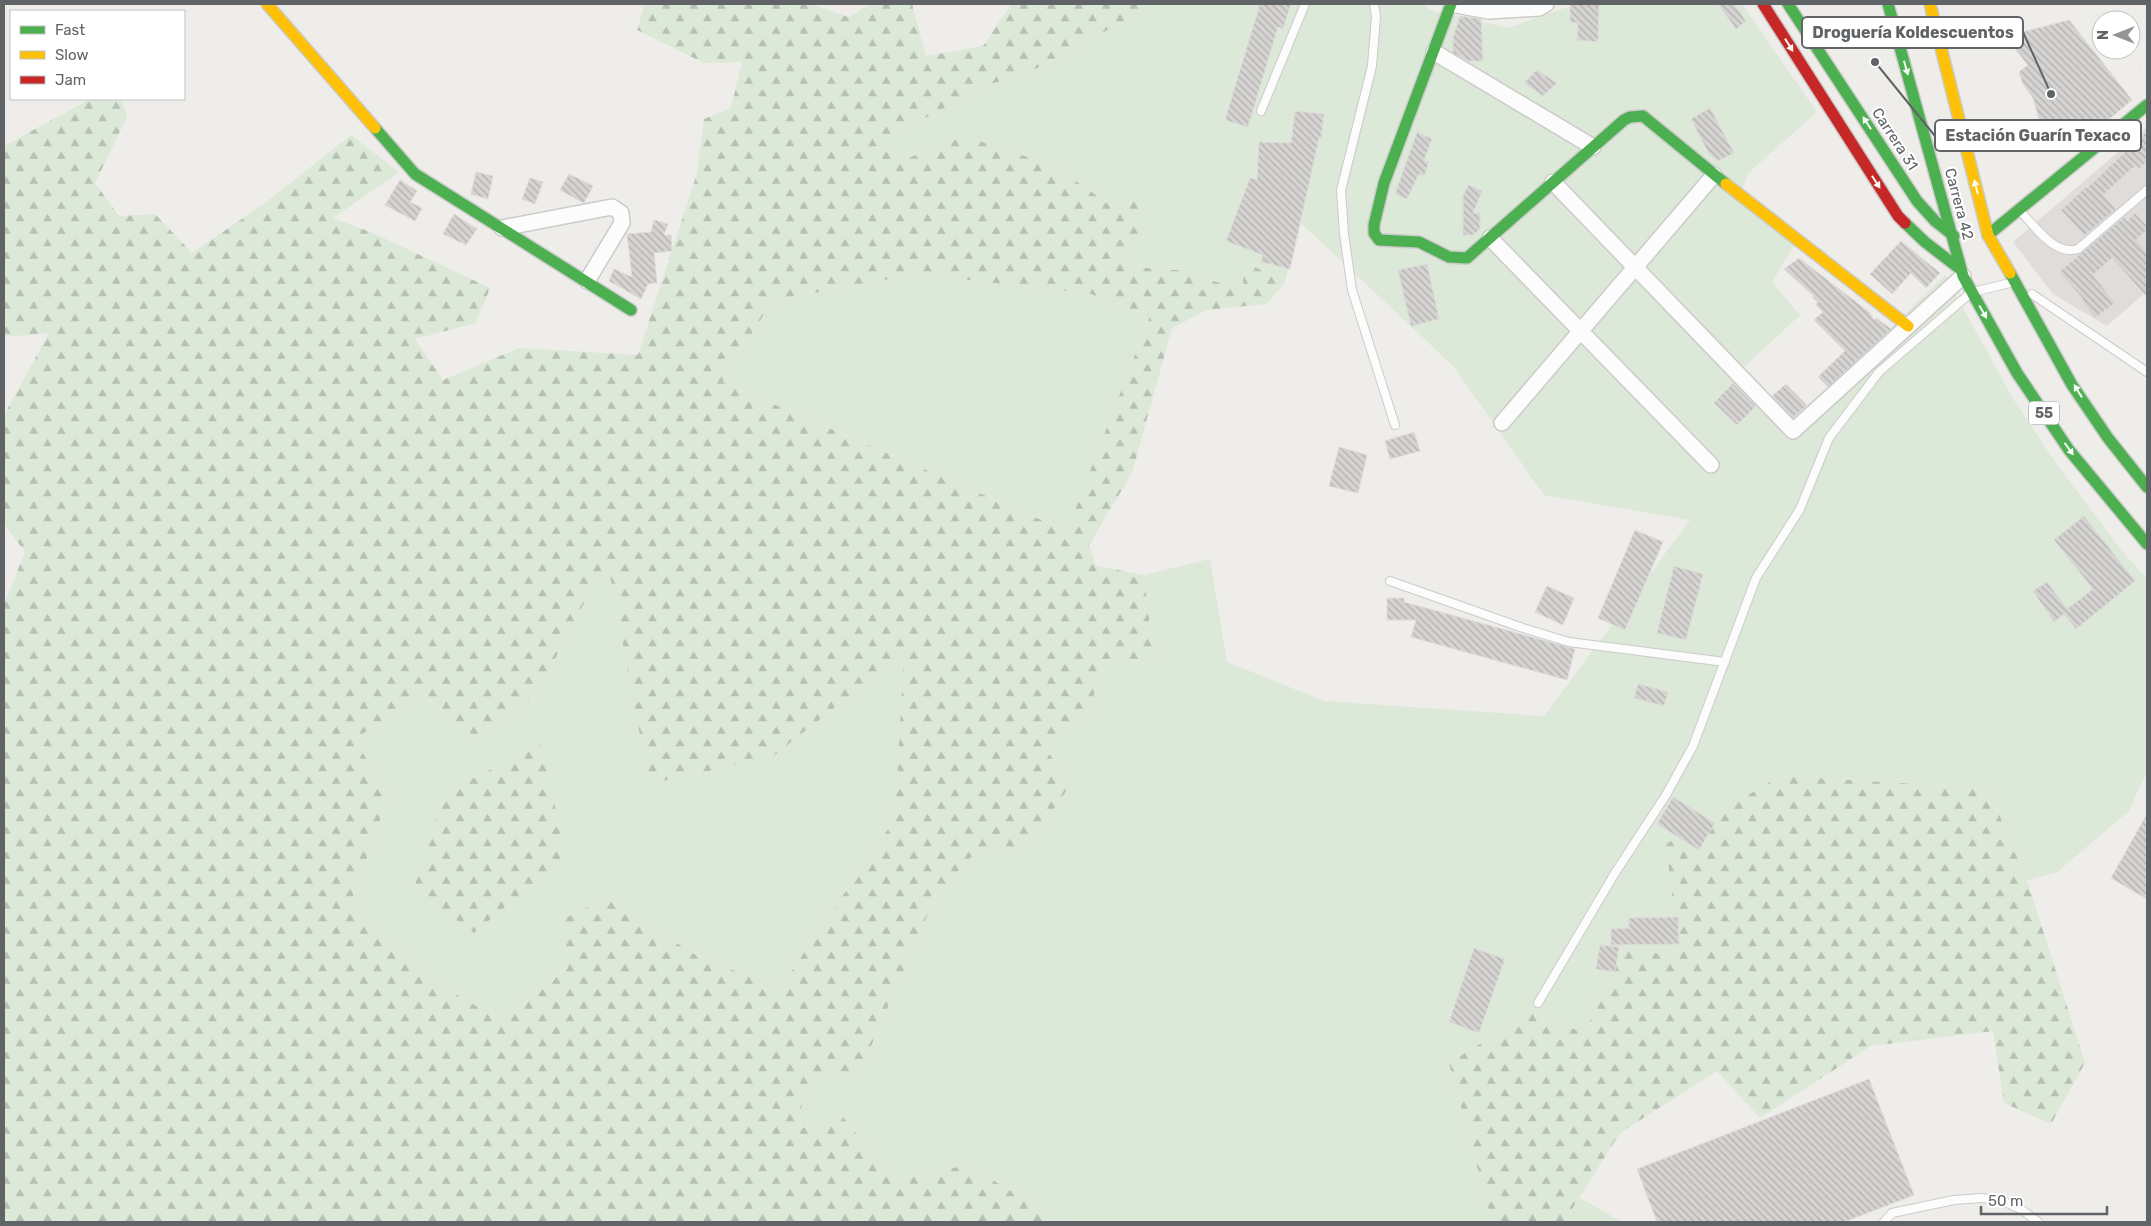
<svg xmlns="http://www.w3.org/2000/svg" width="2151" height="1226" viewBox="0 0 2151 1226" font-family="Rubik,sans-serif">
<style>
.education{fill:#dfdcd9}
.grass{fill:#dce8d8}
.forest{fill:url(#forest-firs);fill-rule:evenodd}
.building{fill:url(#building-back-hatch);stroke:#dedcda}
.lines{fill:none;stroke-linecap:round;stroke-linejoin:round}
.lane-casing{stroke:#cccbca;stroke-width:10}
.street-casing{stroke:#cccbca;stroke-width:18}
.fast-casing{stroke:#cbcbca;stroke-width:14}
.slow-casing{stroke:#cbcbca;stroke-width:14}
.jam-casing{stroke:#cbcbca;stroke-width:14}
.lane{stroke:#fdfcfc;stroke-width:8}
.street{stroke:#fdfcfc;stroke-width:15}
.fast{stroke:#4caf50;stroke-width:11}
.slow{stroke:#ffc107;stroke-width:11}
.jam{stroke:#c62828;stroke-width:11}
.rail{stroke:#e3e3e2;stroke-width:4;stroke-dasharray:1 6;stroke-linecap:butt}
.oneway{fill:#f6fbf6}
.labels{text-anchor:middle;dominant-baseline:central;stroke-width:4;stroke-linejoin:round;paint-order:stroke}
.shield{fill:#fff;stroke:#909295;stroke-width:1}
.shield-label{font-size:14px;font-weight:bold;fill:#606467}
.street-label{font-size:15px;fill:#606467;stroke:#fff}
.leader{fill:none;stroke:#606467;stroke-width:2}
.callout-dot{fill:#606467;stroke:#fff;stroke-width:2}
.callout{fill:#fff;stroke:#606467;stroke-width:2}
.callout-label{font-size:16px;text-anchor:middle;font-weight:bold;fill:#606467}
</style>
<defs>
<pattern id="forest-firs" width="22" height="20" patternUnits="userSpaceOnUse" patternTransform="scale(1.25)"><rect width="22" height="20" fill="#dce8d8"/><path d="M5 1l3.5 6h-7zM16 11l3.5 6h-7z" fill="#b6c0b3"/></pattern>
<pattern id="building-back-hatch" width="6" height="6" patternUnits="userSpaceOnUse" patternTransform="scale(1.25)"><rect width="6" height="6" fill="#d6d4d3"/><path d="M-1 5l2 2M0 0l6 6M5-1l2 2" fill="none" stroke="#b1b0af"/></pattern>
</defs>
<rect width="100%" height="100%" fill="#efedea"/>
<path class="education" d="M2147,127V291L2107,326L2053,294L2013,242Z"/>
<path class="grass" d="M1156,4H1424L1430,10L1508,28L1576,4H1742L1817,112L1748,173L1741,194L1797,240L1772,282L1800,315L1742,369L1791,424L1945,275L2012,397L2055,462L2122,551L2147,579V771L2129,811L2056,873L2027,880L1988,788L1780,776L1680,959L1625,946L1584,1033L1532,1012L1449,1063L1492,1222H1062L968,1165L895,1180L843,1117L794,1130L811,1078L859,1073L937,893L978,850L1028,847L1071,784L1042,745L1089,715L1102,661L1154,660L1144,575L1210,559L1227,662L1324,701L1544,716L1690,520L1544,495L1453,366L1301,223L1284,284L1244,260V290L1177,270L1132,267L1128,248L1143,227L1055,166L964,137L898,162L890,136L990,84L1024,75Z
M916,274L1091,294L1150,316L1068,531L723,382L772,301Z
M607,558L772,757L905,652L895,819L780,988L699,957L605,899L568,967L502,1021L449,990L349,908L388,797L355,739L422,693L476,738L534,699Z
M1580,1198L1622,1222H1564Z"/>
<path class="forest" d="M648,4H809L849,17L870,4H912L926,56L983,46L1011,4H1156L1024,75L990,84L891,136L898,162L964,136L1055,166L1110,205L1135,191L1143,227L1128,248L1132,267L1177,270L1243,290L1244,260L1284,284L1266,304L1207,310L1172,328L1132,473L1089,545L1096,566L1144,575L1154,661H1102L1089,715L1043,745L1071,784L1028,847L978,850L937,893L859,1074L811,1078L794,1130L843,1117L895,1180L968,1165L1062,1222H4V605L25,552L4,523V415L49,333L4,337V146L90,99H122L127,117L95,183L119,216L155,214L192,253L265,203L351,135L399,172L333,218L373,233L490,288L476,323L415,339L443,380L519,348L638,355L697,173L704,119L731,108L742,62L704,63L637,30L644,6ZM916,274L1091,294L1150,316L1067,531L723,382L772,301ZM607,559L649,784L772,757L904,653L895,819L780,988L699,957L606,899L559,921L568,968L502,1021L449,990L349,908L388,797L355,739L422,693L476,738L534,699Z
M540,745L567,855L474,933L414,888L444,793Z
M1780,776L1988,788L2027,880L2085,1063L2051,1124L2004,1103L1993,1031L1871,1046L1760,1118L1717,1071L1620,1133L1564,1222H1492L1449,1063L1532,1012L1584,1033L1625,946L1680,959L1666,844Z"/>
<path class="building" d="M1260,4H1291L1283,29L1278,27L1248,127L1225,120Z
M1570,4H1599L1598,42L1577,40L1578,23L1570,22Z
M1718,4H1734L1746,21L1736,29Z
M1460,16L1481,19L1483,61H1468L1453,53V37Z
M2069,20L2132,100L2083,141L2080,137L2063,151L2055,140L2051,124L2041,126L2033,98L2023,84L2019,72L2028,65L2015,49L2011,35Z
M1537,70L1557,83L1543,96L1524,83Z
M1710,108L1734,153L1718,161L1709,154L1691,119Z
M1295,111L1324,114L1321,138H1319L1290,269L1261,262L1263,255L1226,241L1250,178L1257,180L1259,142L1291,143Z
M2147,131V161L2139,169L2136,165L2103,195L2116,209L2084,236L2061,210L2086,187L2087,188Z
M1417,132L1432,139L1424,160L1429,162L1424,176L1419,174L1407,199L1395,194Z
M476,172L493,176L488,199L471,194Z
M569,174L593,186L584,203L560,190Z
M530,178L543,182L535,204L522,199Z
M400,180L417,191L410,202L422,208L415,221L385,205Z
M1468,185L1482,191L1473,213H1480V229L1473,235H1463V196Z
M2135,213L2147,226V230L2136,240L2147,252V297L2112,258L2093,275L2115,303L2095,318L2081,300L2083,299L2059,272L2124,217L2127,221Z
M454,214L477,229L466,245L443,234Z
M654,220L668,224L664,235H671L672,251L654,253L657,283L648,284L641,299L609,281L614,269L632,277L627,234L651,232Z
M1901,241L1940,273L1926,288L1911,273L1892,294L1870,274Z
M1799,258L1869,312L1874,320L1876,318L1891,329L1828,387L1818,377L1845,351L1814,320L1823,312L1816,305L1818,302L1812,297L1814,296L1784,269Z
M1427,264L1439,319L1411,326L1398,270Z
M1733,383L1756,406L1737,425L1714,403Z
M1786,384L1807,405L1793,418L1772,396Z
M1414,432L1420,451L1390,459L1385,441Z
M1339,447L1367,455L1358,493L1329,486Z
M2084,516L2135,581L2076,629L2064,614L2054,622L2033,591L2047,582L2067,609L2093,589L2054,540Z
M1635,530L1663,542L1625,630L1598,618Z
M1674,566L1703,574L1686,640L1657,633Z
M1547,586L1574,598L1563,625L1535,612Z
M1387,598H1404V602L1575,649L1567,680L1411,637L1416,620H1387Z
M1638,684L1668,692L1664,706L1634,698Z
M1673,797L1715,823L1699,850L1657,824Z
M2147,814V899L2111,878Z
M1678,917L1679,944L1611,945V929L1629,928V918Z
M1600,945L1619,947L1615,972L1596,969Z
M1474,948L1505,959L1479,1033L1449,1022Z
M1869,1079L1914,1195L1844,1222H1657L1637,1169Z"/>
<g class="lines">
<g class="lane-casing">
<path id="lane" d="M1374,4L1376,17L1372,66L1341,190L1344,234L1352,290L1395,425
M1261,111L1305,4
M2020,211C2035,226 2054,256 2078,249L2147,190
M1977,291L2010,283
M2032,294L2147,372
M1390,581L1523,628L1569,642L1725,662
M1538,1003L1615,873L1666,795L1693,746L1756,578L1800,509L1829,438L1879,372L1967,296
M1884,1222L1892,1213L1954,1200L1982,1198L2003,1201L2022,1210L2038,1222"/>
</g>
<g class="street-casing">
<path id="street" d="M1451,4L1489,11L1539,8L1546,4
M1434,52L1593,147
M1553,182L1793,431L1963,276
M502,228L612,207L621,213L622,223L587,281
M1490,238L1711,465
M1502,423L1714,175"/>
</g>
<g class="fast-casing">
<path id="fast" d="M1451,4L1384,183L1374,225V233L1379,240L1419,242L1449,257L1467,258L1624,120L1630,117L1643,116L1726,184
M1788,4L1917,201L1935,221L1954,236
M1888,4L1963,276L2017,373L2069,450L2147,544
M375,128L415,174L631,310
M1905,223L1925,242L1960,269
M1988,235L2147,105
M2010,273L2072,385L2108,438L2147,487"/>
</g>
<g class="slow-casing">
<path id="slow" d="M267,4L375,128
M1930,4L1988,235L2010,273
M1726,184L1908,326"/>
</g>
<g class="jam-casing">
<path id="jam" d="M1763,4L1898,216L1905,223"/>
</g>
<use href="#lane" class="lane"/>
<use href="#street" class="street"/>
<use href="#fast" class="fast"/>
<use href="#slow" class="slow"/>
<use href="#jam" class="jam"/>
<path class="rail" d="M2088,4L2102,20
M2127,50L2147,75"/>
</g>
<defs><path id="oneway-solid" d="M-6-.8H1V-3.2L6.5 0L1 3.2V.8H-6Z" transform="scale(1.25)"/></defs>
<g class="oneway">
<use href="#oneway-solid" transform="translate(1789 45) rotate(58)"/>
<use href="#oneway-solid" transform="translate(1906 68) rotate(74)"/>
<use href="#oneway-solid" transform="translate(1867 123) rotate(-123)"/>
<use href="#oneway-solid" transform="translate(1876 182) rotate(57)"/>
<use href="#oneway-solid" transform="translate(1976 187) rotate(-104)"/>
<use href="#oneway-solid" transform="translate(1983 312) rotate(60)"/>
<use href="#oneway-solid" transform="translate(2078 391) rotate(-122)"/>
<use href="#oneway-solid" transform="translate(2069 449) rotate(54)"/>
</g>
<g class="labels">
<rect class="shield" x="2029" y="401.5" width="30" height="23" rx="4"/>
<g class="shield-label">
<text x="2044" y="413">55</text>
</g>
<g class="street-label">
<text transform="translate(1895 139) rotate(57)">Carrera 31</text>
<text transform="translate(1959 204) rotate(75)">Carrera 42</text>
</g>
</g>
<path class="leader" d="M2051 94L2023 32M1875 62L1935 136"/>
<g class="callout-dot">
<circle cx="2051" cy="94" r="5"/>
<circle cx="1875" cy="62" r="5"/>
</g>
<g class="callout">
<rect x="1802" y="17" width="221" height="31" rx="5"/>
<rect x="1935" y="120" width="206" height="31" rx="5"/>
</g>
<g class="callout-label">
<text x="1913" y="38">Droguería Koldescuentos</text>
<text x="2038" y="141">Estación Guarín Texaco</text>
</g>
<rect width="2151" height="1226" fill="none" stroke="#606467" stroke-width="10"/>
<rect x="10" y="10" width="175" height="90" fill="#ffffff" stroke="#bfc1c2"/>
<rect x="20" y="26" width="25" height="8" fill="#4caf50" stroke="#bfc1c2"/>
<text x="55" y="35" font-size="15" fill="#606467">Fast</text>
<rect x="20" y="51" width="25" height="8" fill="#ffc107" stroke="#bfc1c2"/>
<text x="55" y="60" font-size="15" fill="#606467">Slow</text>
<rect x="20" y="76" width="25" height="8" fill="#c62828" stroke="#bfc1c2"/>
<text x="55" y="85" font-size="15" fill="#606467">Jam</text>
<g transform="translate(2116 35) rotate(270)"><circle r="24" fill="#ffffff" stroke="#bfc1c2"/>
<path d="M0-4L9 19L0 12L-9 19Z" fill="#929495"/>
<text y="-8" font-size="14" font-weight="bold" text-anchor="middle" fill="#606467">N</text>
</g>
<path d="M1981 1206v8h126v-8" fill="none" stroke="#606467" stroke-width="2.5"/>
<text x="1988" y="1206" font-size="15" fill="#606467" stroke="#ffffff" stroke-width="4" paint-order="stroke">50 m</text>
</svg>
